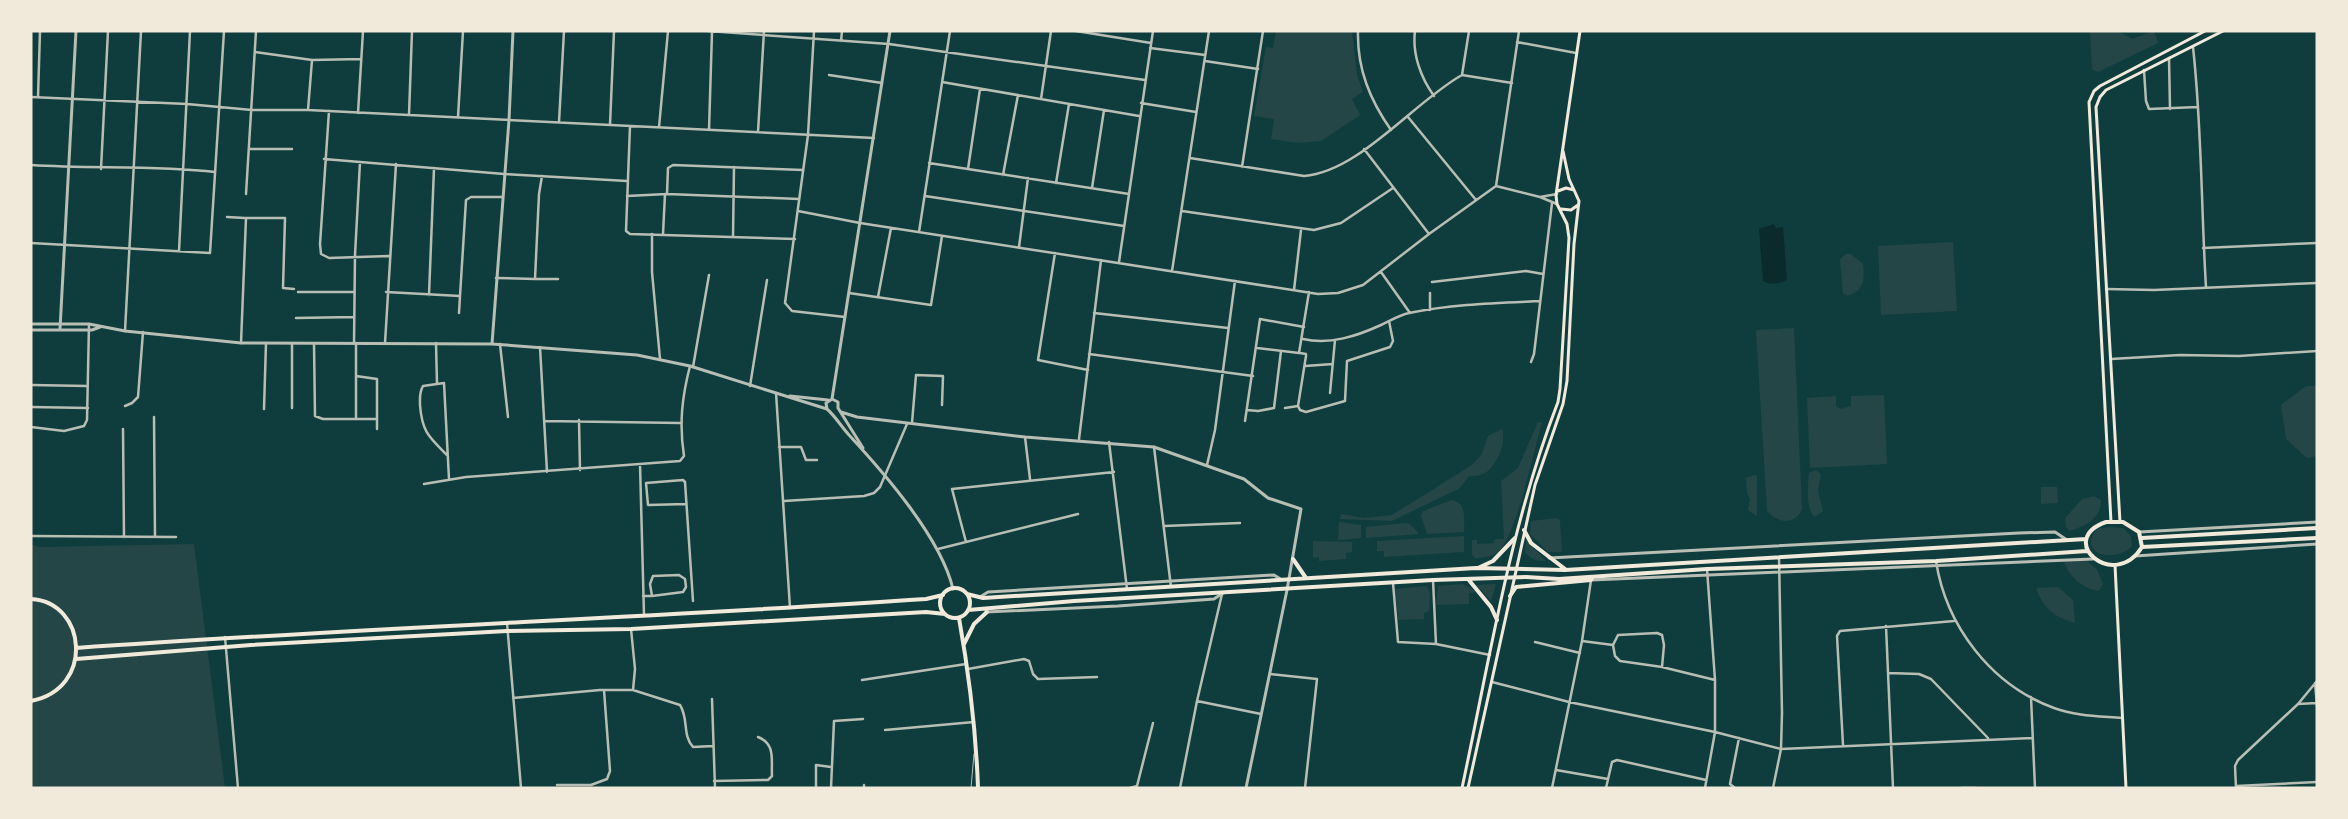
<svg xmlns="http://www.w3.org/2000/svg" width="2348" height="819" viewBox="0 0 2348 819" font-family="Quicksand,sans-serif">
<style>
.green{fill:#244646}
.water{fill:#0a2a2b}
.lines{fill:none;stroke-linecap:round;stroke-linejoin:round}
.service{stroke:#b8beb3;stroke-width:1}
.minor{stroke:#b8beb3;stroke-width:2.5}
.tertiary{stroke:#b8beb3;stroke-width:3}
.secondary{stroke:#f1e9da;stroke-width:3}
.primary{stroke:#f1e9da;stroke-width:4}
</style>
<rect width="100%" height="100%" fill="#0f3d3e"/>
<path class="green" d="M1276,31H1352L1357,75L1363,92L1352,99L1360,115L1321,141L1298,143L1271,139L1274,119L1254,116L1266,47L1273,48Z
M2090,31H2118L2132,39L2154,31L2158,43L2098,72L2092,69Z
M1953,242L1957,311L1881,315L1878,246Z
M1846,254H1851L1863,264C1865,280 1864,290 1847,296L1843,293L1840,259Z
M1794,328L1802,509C1795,526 1777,523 1767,511L1756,330Z
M2306,386H2317V456L2307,458L2286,439L2281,405Z
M1884,395L1887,464L1810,468L1807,398L1836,396V406L1840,409L1851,406V396Z
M1538,422L1542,423C1534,449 1516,539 1497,553C1491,557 1482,558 1475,558L1472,555V540H1477V544L1494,543L1495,539H1504L1501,481L1518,468Z
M1502,429C1507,443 1497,465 1485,473C1480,476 1474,476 1469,476L1460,488L1392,521L1340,519L1341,514L1364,518L1392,515L1472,465L1482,454L1488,436Z
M1816,470L1821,475L1818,491L1823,511L1815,517C1805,510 1808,484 1809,473Z
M1754,475L1757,476V516L1748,510L1750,499L1747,493L1746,478Z
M2041,487H2057L2058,503L2041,504Z
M2094,496L2101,500C2101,519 2087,525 2070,531L2066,527L2065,518L2082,499Z
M1452,500C1467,503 1464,520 1464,532L1427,534L1421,516L1423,511Z
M1557,518L1560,521L1562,552H1548L1530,534L1531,521Z
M1339,522L1361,525V538L1338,540Z
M1405,523L1410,524L1419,534L1366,538V527Z
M2110,527L2123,528L2131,536L2132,546C2115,564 2076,554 2097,529Z
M1464,536V552L1384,557V551H1377V541Z
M1526,540L1546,561C1536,561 1532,560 1525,552Z
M1313,541L1352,542V552L1346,553V559L1319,561V557L1313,558Z
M194,544L225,788H31V545L41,547Z
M2064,561H2087L2097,570L2103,584L2099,591C2083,589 2068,576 2064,561Z
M1463,584L1476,592L1469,593V604L1436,605L1438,586Z
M1496,584L1491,601L1476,585L1495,584Z
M1427,586L1430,593L1429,611L1424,613V619L1398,620L1395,589Z
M2058,587L2073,600L2075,623C2054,617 2043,608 2036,588Z"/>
<path class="water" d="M1774,224L1776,228L1783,227L1787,280C1779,283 1771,286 1763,281L1759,229Z"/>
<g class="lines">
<path class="service" d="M971,788L974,754"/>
<path class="minor" d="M708,31L889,44L1145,80
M814,31L808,135L785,303L792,311L845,317
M1076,31L1151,43
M1358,31C1357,69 1370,100 1391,130
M1415,31C1412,54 1421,78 1434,96
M841,41L842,31
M1517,42L1576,53
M2193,47C2202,127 2201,207 2206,287
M1150,48L1205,55
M255,52L312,60
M2169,58L2170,109
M1205,61L1258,69
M2144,70L2146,101L2149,109L2198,107
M829,75L882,83
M1462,75L1469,31
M942,82L1139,116
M31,97L187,104L252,110H308L874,138
M38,97L40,31
M1041,99L1051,31
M1141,103L1196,112
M308,110L312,60L361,59
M329,111L320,244L321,254L329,258L389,256
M358,113L363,31
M409,115L412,31
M458,117L463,31
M1408,117L1476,200
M559,122L564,31
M610,125L614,31
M630,126L626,231L630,234L795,239
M659,127L668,31
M709,130L712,32
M758,132L764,31
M249,149H292
M1364,149L1429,234
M1190,158L1304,176C1359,172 1415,101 1462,75L1512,83
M324,159L504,174L627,181
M929,163L1129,194
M31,165C93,169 154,165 215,172
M1242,167L1263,31
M101,169L108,31
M968,169L980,89
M1003,175L1018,95
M1056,183L1069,104
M1496,186L1519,31
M1092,188L1104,110
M246,194L256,31
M667,194L668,168L673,165L803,170
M1557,194L1540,197L1557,204
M627,196L667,194L799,199
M925,196L1124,226
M798,211L860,223L1318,294L1338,293L1363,285L1429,234L1496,186L1540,197
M1182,211L1314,230L1341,223L1393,188
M227,217L245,218
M919,232L950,31
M652,234V272L660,359
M663,234L665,194
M733,237L734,167
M31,243L210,253L224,31
M1019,247L1028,178
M2203,248L2317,243
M179,251L190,31
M1055,253L1038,360L1088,370
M1119,262L1153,31
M1172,271L1209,31
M1381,272L1410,313
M496,278L535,279L539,194L542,176
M535,279H558
M1432,282L1526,271L1543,274
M2106,289L2154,290L2317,283
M1294,290L1301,230
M298,292H354
M386,292L460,296L466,200L471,197H502
M849,293L931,305L942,236
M429,295L434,168
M878,297L891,228
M1430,310V293
M459,313L460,296
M1094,313L1228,328
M296,318L354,317
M125,331L141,31
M1303,339C1330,345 1357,336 1381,325C1390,321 1399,315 1409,313C1452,304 1496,303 1540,301
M241,343L246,218H285L283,288L294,289
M354,343L355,255L360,162
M385,343L396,164
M436,343L437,384L444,383L449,479
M292,344V408
M314,344L315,416L323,419H377
M500,344L508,417
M540,347L547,472
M1257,348L1299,353L1309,292
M1089,354L1253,376
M2111,359L2180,355L2239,356L2317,351
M1531,362L1534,354L1552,203
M1305,366L1333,364
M693,367L709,275
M356,376L377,379V429
M437,384L423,386C419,393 420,398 420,405C422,432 429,437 447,455
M31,385L87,386
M750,386L767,280
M776,393L790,608
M1330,393L1335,340
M125,406L132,403L138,397L143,332
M1298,406L1306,356V354L1300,353
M31,407L88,408
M1285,408L1298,406L1300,410L1306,412L1345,401L1347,361L1390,347L1393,341L1389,321
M264,409L266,343
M1247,410L1258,411L1274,408L1281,351
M154,417L155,537
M356,419V343
M579,420L580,470
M545,421L680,423
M1245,421L1260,319L1304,327
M912,423L916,375L943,376L942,405
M31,427L64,431L84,426L87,420L89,324
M123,429L124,537
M1025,437L1030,479
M1079,439L1101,260
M1109,442L1127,589
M779,447H801L806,460H817
M1154,447L1171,587
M640,464L644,615
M1207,465L1215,430L1235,281
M424,484L466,477L680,461L684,456C679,424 682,397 690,366
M784,501L864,496L874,493L880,487L907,424
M686,504L648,505L646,483L683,480L685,482L693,601
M1164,526L1240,523
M31,536L176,537
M966,542L952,489L1114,472
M938,549L1078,514
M1936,561C1946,626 1991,685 2054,708C2076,716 2099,716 2122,718
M1433,580L1436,644L1490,655
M1393,583L1398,642L1436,644
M643,596H652L683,592L686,587L685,579L679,575L653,576L650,584L652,596
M507,623L521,788
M1886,626L1893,788
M225,637L238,788
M1582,641L1613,645
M1535,642L1580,653
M1662,667L1664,645L1662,635L1657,633L1618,635L1613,645L1615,656L1620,661L1662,667L1715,680
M968,669L1024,659L1029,661L1033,674L1038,679L1097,677
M1888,673L1919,674L1931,679L1988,738
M1270,674L1317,679L1305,788
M862,680L966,664
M1492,682L1569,702L1715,732L1781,749L2032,738
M2315,683L2317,706
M633,690L680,705C689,719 682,735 693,747L713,746
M2031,697L2035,788
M513,698L600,690H633L635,669L631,629
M712,699L715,788
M1197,701L1261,714
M2298,704L2317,703
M885,730L974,722
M1843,745L1837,636L1840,631L1954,621
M1556,770L1608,779
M714,781L768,780L772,776C771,760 776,744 758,737
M557,785H591L607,779L610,771L604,690
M2236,786L2317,782
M816,788V765L831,767
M831,788L834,721L863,719
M864,788V785
M1130,788L1137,786L1153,723
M1180,788L1197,701L1222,594
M1552,788L1582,641L1591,580
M1606,788L1612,762L1617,760L1706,780
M1705,788L1715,732V680L1707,569
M1735,788L1730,784L1739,738
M1773,788L1781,749L1782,713L1779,557
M1962,788H1976
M2236,788L2235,766L2238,760L2298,704L2317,681"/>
<path class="tertiary" d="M31,324H89L125,331L241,343L492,344L637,355L690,366L827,409
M60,329L76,31
M31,330H92L100,327
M492,344L509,120L513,31
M790,396L828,400
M832,399L890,31
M832,399L826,403L827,409C835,416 841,426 849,435C885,474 941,538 953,589
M832,399L838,402V408L863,448
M841,412L857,417L1025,437L1154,447L1244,479L1268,498L1301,509L1287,590L1246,788
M2139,532L2317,522
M2135,556L2317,544
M1549,558L2019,533L2055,532L2067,540
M1591,580L2093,559
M980,597L988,592L1274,575L1282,580
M986,612L1118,606L1214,599L1223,593"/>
<path class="secondary" d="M1558,191L1566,188L1574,190
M1561,209L1571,210L1578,205
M2111,522L2089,102L2094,91L2100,86L2205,31
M2120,522L2096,107L2100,97L2106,90L2223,31
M2115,565L2126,788
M1462,788C1490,658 1510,526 1558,402L1560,389L1569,238L1567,224L1557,204L1556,195L1580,31
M1468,788L1535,485L1563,404L1567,381L1574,244L1579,201L1569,179L1563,151"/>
<path class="primary" d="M2106,522H2123L2139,532L2142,547C2114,592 2055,540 2106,522Z
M1524,530L1531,543L1565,569
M2142,538L2317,528
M2142,547L2317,538
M1293,559L1306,578
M1478,568L1493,561L1515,538
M1468,579L1491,607L1497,620
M940 603a15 15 0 1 1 30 0a15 15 0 1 1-30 0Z
M967,594L983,598L1476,568L1565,570L2086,539
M1510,596L1516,587L1591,580L1593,577
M31,599C87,602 95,689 31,701
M968,610L1074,601L1433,580L1526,577L1559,579L1707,569L1936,561L2087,551
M959,618C969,674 976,730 978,788
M964,644L974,624L987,612
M76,648C359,628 643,618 926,599L943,595
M76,659L251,645L507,631L631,629L926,612L945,614"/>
</g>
<rect width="2348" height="819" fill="none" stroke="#f1e9da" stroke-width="65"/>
</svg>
